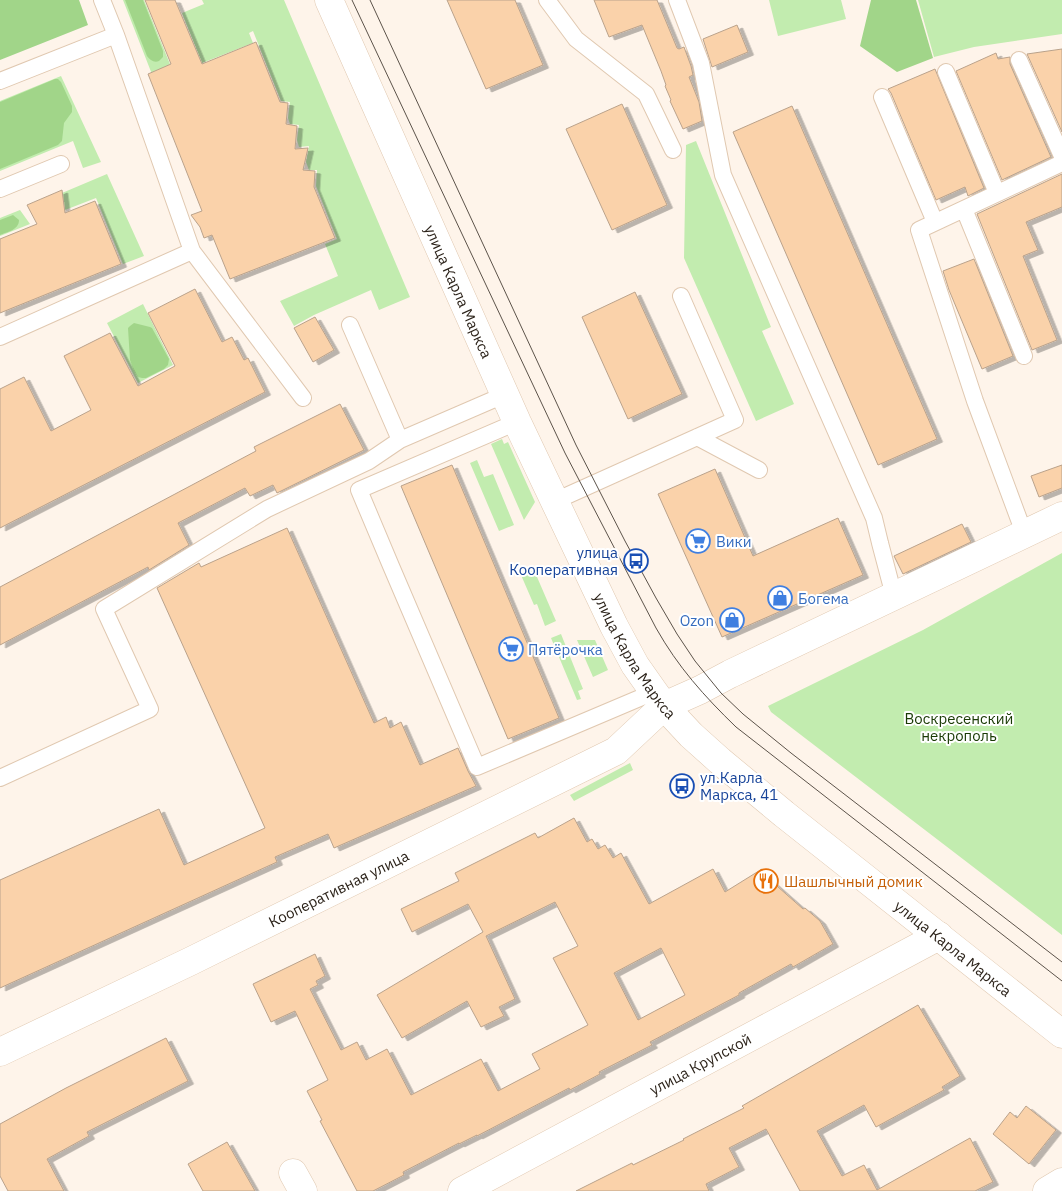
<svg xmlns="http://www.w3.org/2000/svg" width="1062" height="1191" viewBox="0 0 1062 1191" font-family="'IBM Plex Sans',sans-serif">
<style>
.green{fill:#c2ecaf}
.forest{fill:#a1d589}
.building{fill:#fad2aa;stroke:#baa28b;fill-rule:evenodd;filter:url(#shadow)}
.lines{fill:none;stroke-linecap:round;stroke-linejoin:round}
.lane-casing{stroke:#e0c8b0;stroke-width:18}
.street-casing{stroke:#e0c8b0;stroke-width:29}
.secondary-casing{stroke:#e0c8b0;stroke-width:29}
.lane{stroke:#fff;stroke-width:16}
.street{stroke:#fff;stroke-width:28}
.secondary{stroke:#fff;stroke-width:28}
.tram{stroke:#5c534a;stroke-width:1}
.labels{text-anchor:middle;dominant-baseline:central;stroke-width:4;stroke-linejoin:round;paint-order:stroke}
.street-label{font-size:15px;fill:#2c231a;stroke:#fff}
.shop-label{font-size:15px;fill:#366cbe;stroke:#fff;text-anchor:start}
.transit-label{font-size:15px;fill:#164399;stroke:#fff;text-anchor:end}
.park-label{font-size:15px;fill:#1a3b05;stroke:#fff}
.food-label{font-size:15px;fill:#c56008;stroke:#fff;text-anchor:start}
</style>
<defs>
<filter id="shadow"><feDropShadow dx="5.5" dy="3" stdDeviation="0" flood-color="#0004"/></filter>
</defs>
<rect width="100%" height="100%" fill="#fef4ea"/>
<path class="green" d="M123,0H144L174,74L155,82Z
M202,0H284L410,297L379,310L371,290L314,315L294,326L280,301L338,276L325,244L337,239L316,186L317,170H309L306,162L309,146L299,147L297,140L299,125L290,124L288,118L290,102L281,101L253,31L249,33L253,43L202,63L182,13L204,4Z
M769,0H841L846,19L778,36Z
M918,0H1062V34L974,47L934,57Z
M61,76L101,162L83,168L73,141L0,171V101Z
M696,141L771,327L762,331L794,404L756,421L684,258L686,145Z
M107,174L144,256L123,264L96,198L65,210L62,193Z
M20,210L30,224L0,236V218Z
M143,304L173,365L138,383L107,323Z
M502,439L504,444L508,442L535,502L524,520L491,444Z
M477,460L484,477L493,474L514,525L499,531L470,463Z
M1062,553V935L771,712L768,706L923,630Z
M534,570L556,621L545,626L537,604L534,605L521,575Z
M561,634L583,689L578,691L581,699L577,700L551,638Z
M577,640H595L608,670L593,677Z
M630,763L633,770L574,801L570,795Z"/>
<path class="forest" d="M0,0H79L88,25L0,60Z
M125,0H143L163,51V57L159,61C154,63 150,60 147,56Z
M871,0H916L933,58L897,72L860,46Z
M55,79H58L61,82L72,106V112L64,123L62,141L58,145L0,169V102Z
M13,215L19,220C19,230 7,232 0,235V220Z
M134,323L150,327L152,328L169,359L168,365L164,369L146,378H142L138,377L134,371L130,360L128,328L130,326Z"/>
<path class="building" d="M145,0H175L202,64L256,42L280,102L288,103L286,124L297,126L295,149L308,148L303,170L315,171L314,187L335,238L230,279L212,235L204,238L200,227L191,215L202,211L148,74L171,64Z
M447,0H515L543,65L486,89Z
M594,0H657L677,48L679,49L684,47L691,66L693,75L689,77L699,102L702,121L683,129L670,101L671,100L665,86L666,85L661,71L642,25L609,37Z
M737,25L748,52L712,67L703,39Z
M1062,49V132L1027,54Z
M996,53L998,59L1010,57V64L1051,157L1002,180L956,71Z
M935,69L984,188L968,196L965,187L936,200L891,93L888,89Z
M622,104L667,205L612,230L566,129Z
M792,106L937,439L878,465L733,132Z
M1062,174V207L1026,222L1038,250L1023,256L1057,340L1032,350L977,214Z
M62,190L65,213L95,201L121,264L0,313V239L37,224L27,205Z
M974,259L1013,356L982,369L949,290L943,271Z
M195,289L222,342L232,337L244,360L248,358L265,392L0,528V389L24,377L51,431L91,410L64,356L110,333L138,386L175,366L148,313Z
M635,292L682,394L628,419L582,317Z
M315,317L334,350L313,362L294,328Z
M340,404L364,450L277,493L273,485L250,496L245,488L178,523L189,545L149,570L148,567L0,645V587L256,451L254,447Z
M452,465L559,718L508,739L401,486Z
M1062,465V488L1039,497L1031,476Z
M715,469L753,556L838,518L863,575L722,637L658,494Z
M962,524L971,542L903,574L894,556Z
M287,528L374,723L386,717L390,728L401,722L420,765L458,748L468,771L476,786L334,848L328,834L275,857L277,862L0,988V880L159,809L184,865L265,828L157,588L199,563L201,567Z
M574,818L587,842L592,839L598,849L605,845L613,858L621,853L649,904L713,869L725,892L762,869L769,879L803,909L805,908L820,921L833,944L793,967L791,964L739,993V995L650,1042L652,1045L599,1072L600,1074L570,1090L569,1088L477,1136V1135L459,1144V1143L403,1172L404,1175L373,1191H357L320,1121L322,1120L307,1091L328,1080L295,1011L271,1022L253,984L315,954L325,976L316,981L318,985L310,989L341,1050L357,1042L366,1060L387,1049L411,1095L481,1059L498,1091L540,1069L532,1054L588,1025L553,958L578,946L555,902L486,936L515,999L499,1007L504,1016L481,1027L467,1001L402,1038L377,995L483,932L468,904L412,932L401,909L459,881L455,873L535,833L538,838ZM661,948L685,995L638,1020L614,973Z
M918,1005L960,1076L942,1087L944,1090L876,1127L864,1105L817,1131L842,1176L864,1165L877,1190L970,1138L993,1182L975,1191H800L766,1129L729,1148L739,1167L706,1184L709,1191H576L632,1163L633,1165L684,1140L683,1139L744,1108L742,1106Z
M166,1038L188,1081L87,1132L89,1136L47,1159L64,1191H8L0,1176V1124L66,1088Z
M1026,1106L1056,1130L1029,1164L993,1134L1010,1112L1017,1118Z
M227,1142L255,1191H203L188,1164Z"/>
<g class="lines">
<g class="lane-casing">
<path id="lane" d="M102,0L116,35L192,251L303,398
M547,0L576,39L646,94L673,150
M677,0L701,63L723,175L874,518L880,543L894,596
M1019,60L1062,156
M946,72L997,193
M0,81L116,35
M882,97L935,222
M0,189L61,164
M964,209L1024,356
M350,325L400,440L504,395
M0,337L192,251
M517,422L359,490L391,566L477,767L654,692
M697,437L759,470
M555,501L735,420L681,296
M1024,533L975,401L919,230L1062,163
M0,778L150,709L104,609L267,509L369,461L400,440"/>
</g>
<g class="street-casing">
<g id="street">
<path id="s1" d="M0,1052L191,961L616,751L664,706L700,690L730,674L1062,516"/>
<path d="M293,1173L303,1191"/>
<path id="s2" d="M462,1191L939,936"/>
</g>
</g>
<g class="secondary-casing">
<g id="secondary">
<path id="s3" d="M329,0L517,422L614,626L635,665L654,692L664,706L691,735L720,761L784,814L1062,1034"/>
<path d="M1047,1191L1062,1182"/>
</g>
</g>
<use href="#lane" class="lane"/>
<use href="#street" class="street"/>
<use href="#secondary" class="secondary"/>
<path class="tram" d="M352,0L565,453L656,628C678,667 704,696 736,727L1062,981
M370,0L576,445L625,541L656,598L677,634L695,661L721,693L743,714L791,753L1062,962"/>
</g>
<defs>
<g id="supermarket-ring" transform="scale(1.25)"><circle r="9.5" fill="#fff" stroke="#3f7fe0" stroke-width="1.5"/><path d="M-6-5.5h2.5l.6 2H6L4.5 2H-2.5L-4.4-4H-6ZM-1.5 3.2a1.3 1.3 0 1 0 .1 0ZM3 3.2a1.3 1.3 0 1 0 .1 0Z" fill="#3f7fe0"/></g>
<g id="bus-ring" transform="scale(1.25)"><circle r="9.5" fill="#fff" stroke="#1a4fb4" stroke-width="1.5"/><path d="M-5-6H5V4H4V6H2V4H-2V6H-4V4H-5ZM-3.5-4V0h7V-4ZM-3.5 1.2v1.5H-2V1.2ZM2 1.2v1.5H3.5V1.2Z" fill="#1a4fb4"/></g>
<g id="shop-ring" transform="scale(1.25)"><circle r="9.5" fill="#fff" stroke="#3f7fe0" stroke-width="1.5"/><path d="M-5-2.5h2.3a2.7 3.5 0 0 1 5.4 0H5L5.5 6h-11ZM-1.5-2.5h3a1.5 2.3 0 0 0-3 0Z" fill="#3f7fe0"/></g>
<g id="restaurant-ring" transform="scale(1.25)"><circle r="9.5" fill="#fff" stroke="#e8710a" stroke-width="1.5"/><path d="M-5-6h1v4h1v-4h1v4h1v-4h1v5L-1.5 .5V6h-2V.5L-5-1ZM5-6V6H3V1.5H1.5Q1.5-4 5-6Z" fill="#e8710a"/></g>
</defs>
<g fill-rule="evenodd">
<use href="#supermarket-ring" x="698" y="541"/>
<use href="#bus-ring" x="636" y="561"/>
<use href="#shop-ring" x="780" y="598"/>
<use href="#shop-ring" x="732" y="620"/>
<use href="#supermarket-ring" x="511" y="649"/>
<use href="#bus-ring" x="682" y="786"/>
<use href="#restaurant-ring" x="766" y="881"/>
</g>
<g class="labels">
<g class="street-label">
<text stroke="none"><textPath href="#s3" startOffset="319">улица Карла Маркса</textPath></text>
<text stroke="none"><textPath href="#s3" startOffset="724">улица Карла Маркса</textPath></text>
<text stroke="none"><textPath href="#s1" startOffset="376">Кооперативная улица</textPath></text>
<text stroke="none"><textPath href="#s3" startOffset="1160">улица Карла Маркса</textPath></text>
<text stroke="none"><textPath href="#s2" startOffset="270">улица Крупской</textPath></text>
</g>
<g class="shop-label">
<text x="716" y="541">Вики</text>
<text x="798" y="598">Богема</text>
<text x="714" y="620" text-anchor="end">Ozon</text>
<text x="528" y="649">Пятёрочка</text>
</g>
<g class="transit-label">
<text x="618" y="552">улица<tspan x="618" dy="17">Кооперативная</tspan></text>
<text x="700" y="777" text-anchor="start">ул.Карла<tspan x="700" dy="17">Маркса, 41</tspan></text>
</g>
<g class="park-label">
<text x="959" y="718">Воскресенский<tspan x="959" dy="17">некрополь</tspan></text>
</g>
<g class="food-label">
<text x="784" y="881">Шашлычный домик</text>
</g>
</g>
</svg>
